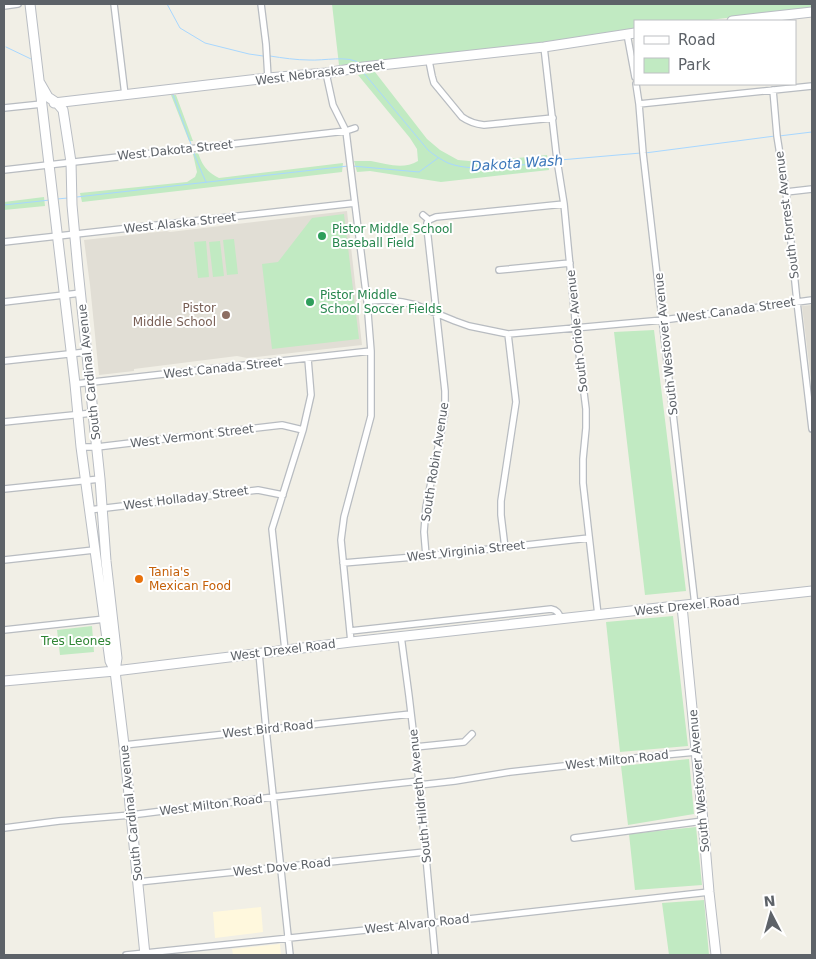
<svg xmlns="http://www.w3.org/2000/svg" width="816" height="959" viewBox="0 0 816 959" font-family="'DejaVu Sans',sans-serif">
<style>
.commercial{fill:#fff8dd}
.education{fill:#e1ded5}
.green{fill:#c1eac2}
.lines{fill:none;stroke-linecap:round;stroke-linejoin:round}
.stream{stroke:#a8d7ff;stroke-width:1}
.street-casing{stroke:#b8bcc1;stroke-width:8}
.secondary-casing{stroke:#b9bdc3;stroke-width:11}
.street{stroke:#fff;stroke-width:5.5}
.secondary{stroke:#fff;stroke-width:9}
.leisure-dot{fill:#2e9e5b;stroke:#fff;stroke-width:2}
.education-dot{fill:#8d6e63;stroke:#fff;stroke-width:2}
.food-dot{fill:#e8710a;stroke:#fff;stroke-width:2}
.labels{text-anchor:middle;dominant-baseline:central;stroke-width:4;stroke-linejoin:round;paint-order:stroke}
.street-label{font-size:12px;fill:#5d6268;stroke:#fff}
.leisure-label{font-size:12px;fill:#27864d;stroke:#fff;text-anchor:start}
.education-label{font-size:12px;fill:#785e54;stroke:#fff;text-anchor:end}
.food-label{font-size:12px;fill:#c56008;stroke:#fff;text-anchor:start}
.park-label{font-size:12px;fill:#2f8534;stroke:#fff}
.water-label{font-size:14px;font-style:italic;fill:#3b77ba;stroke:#fff}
</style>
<rect width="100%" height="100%" fill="#f1efe6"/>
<path class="commercial" d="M261,907L263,932L215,938L213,912Z
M280,944L281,955H233L232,949Z"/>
<path class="education" d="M347,211L362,345L247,358L237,356L134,369V371L99,375L90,285L84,240L167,231L170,232Z
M812,305V388L802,306Z"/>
<path class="green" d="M332,4H812V8L701,21H635V30L597,37L370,64L339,65Z
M375,72L427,139L440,150L458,160L480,162L547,155L549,170L441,182L370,171L357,172L354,161C360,161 365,161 371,161C387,164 403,170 418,161L417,149L410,138L358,75Z
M171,95H176L193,141H189Z
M198,153C203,166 206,171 219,178L343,163L342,172L82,202L80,193L187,182L195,177L197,172L193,154Z
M44,197L45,206L4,210V202Z
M344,214L359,339L272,349L262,264L278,262L312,218Z
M234,239L238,274L227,275L223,240Z
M206,241L209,277L198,278L194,242Z
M220,241L224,276L213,277L209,242Z
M654,330L686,591L645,595L614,332Z
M673,616L688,746L620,752L606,622Z
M92,626L94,652L60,655L57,630Z
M689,759L694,814L628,825L621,766Z
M696,827L702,885L635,890L629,834Z
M704,900L709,955H669L662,903Z"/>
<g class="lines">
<path class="stream" d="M167,4L180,28L205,43L249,54L263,56
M6,47L31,59
M270,56C283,58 296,60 309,60C323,61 349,55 359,63
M363,71V72L428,150C434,155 440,159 448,163C476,174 524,164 554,161
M172,92L192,147
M779,136L812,132
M193,151L202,173L206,182
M645,153L775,136
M560,160L641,153
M352,166L419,172L438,158
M77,197L348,166
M57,199L68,198
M4,205L50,200"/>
<g class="street-casing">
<path id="street" d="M114,4L125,95
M261,4L266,44L268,78
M4,6L18,4
M627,34L635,77
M544,47L557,160L564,204L576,329L586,409V428L583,459V483L598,615
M429,61L432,76L434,83L462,117C469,122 475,124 484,125L553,118
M326,73L333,105L346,131L367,301L371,351V416L344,517L341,540L351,642
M636,84L639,104L643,153L695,605
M773,90L777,136L786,192L797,302L812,429
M639,104L812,86
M4,108L42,104
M4,170L346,131L355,128
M786,192L812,189
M423,215L429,220
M429,220L436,217L564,204
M4,242L355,203
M499,270L570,263
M367,301L386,300L402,302L416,305L455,321L469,326L508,334L663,320L812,300
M4,302L81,293
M4,361L87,352
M75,384L371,351
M4,422L93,413
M81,447H97L282,425L303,430
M4,489L100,479
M89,510L258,490L283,495
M505,548L501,515V501L516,402L508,334
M426,556L424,532L426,507L445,413V391L427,228V223L429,220
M4,560L94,550
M343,563L426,556L589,538
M4,630L105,619
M350,631L551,609C557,610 559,613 561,619
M401,636L409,696L419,781L435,955
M285,650L272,529L303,430L311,395L308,359
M259,653L266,729L290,955
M124,745L411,714
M415,747L464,742L472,734
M419,785L455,781L510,772L653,756L696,752
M4,828L59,821L131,815L273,797L419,781
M574,838L703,821
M138,882L425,852
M126,955L433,923L709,892"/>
</g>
<g class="secondary-casing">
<path id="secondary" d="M30,4L75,384L81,447L110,661L115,671
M732,21L812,12
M40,83L48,97L57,103L63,110L71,162L72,205L78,270L100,479L106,561L117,658L115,671L124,745L145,955
M54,103L268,78L326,73L363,67L544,47L635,33
M682,606L703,821L709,892L716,955
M4,681L115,671L351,642L812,591"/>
</g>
<use href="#street" class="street"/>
<use href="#secondary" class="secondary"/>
</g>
<g class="leisure-dot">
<circle cx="322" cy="236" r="5"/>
<circle cx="310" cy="302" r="5"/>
</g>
<circle class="education-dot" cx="226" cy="315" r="5"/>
<circle class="food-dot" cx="139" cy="579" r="5"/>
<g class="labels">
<g class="street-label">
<text transform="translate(320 73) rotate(-7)">West Nebraska Street</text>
<text transform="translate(175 150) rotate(-6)">West Dakota Street</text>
<text transform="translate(787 215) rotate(-97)">South Forrest Avenue</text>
<text transform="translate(180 223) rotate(-6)">West Alaska Street</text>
<text transform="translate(736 310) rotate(-8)">West Canada Street</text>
<text transform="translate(577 331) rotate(-96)">South Oriole Avenue</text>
<text transform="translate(666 344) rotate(-96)">South Westover Avenue</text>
<text transform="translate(223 368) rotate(-6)">West Canada Street</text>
<text transform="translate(89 372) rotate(-96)">South Cardinal Avenue</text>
<text transform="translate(192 436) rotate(-7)">West Vermont Street</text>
<text transform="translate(435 462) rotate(-81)">South Robin Avenue</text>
<text transform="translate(186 498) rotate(-7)">West Holladay Street</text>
<text transform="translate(466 551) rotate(-6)">West Virginia Street</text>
<text transform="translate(687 606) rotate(-6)">West Drexel Road</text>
<text transform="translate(283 650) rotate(-7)">West Drexel Road</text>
<text transform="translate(268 729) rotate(-6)">West Bird Road</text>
<text transform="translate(617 760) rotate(-6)">West Milton Road</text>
<text transform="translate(699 781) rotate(-95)">South Westover Avenue</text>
<text transform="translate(420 796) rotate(-96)">South Hildreth Avenue</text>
<text transform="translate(211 805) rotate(-7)">West Milton Road</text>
<text transform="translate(131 813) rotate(-96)">South Cardinal Avenue</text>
<text transform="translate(282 867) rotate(-6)">West Dove Road</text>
<text transform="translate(417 924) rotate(-6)">West Alvaro Road</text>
</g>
<g class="leisure-label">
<text x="332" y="229">Pistor Middle School<tspan x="332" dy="14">Baseball Field</tspan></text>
<text x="320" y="295">Pistor Middle<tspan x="320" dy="14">School Soccer Fields</tspan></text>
</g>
<g class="education-label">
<text x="216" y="308">Pistor<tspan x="216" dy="14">Middle School</tspan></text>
</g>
<g class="food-label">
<text x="149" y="572">Tania's<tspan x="149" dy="14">Mexican Food</tspan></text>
</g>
<g class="park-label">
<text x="76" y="641">Tres Leones</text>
</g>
<g class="water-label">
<text transform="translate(517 163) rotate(-4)">Dakota Wash</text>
</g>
</g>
<rect width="816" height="959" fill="none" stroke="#5d6268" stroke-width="10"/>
<rect x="634" y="20" width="162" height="65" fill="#ffffff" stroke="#bec0c3"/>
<rect x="644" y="36" width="25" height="8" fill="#ffffff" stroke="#bec0c3"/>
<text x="678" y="45" font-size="15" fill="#5d6268">Road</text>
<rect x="644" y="58" width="25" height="15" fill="#c1eac2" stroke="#bec0c3"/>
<text x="678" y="70" font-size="15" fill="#5d6268">Park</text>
<g transform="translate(771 914) rotate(354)" stroke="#ffffff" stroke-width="4" paint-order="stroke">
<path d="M0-4L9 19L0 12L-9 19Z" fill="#5d6268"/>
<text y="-8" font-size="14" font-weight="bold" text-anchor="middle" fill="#5d6268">N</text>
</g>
</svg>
